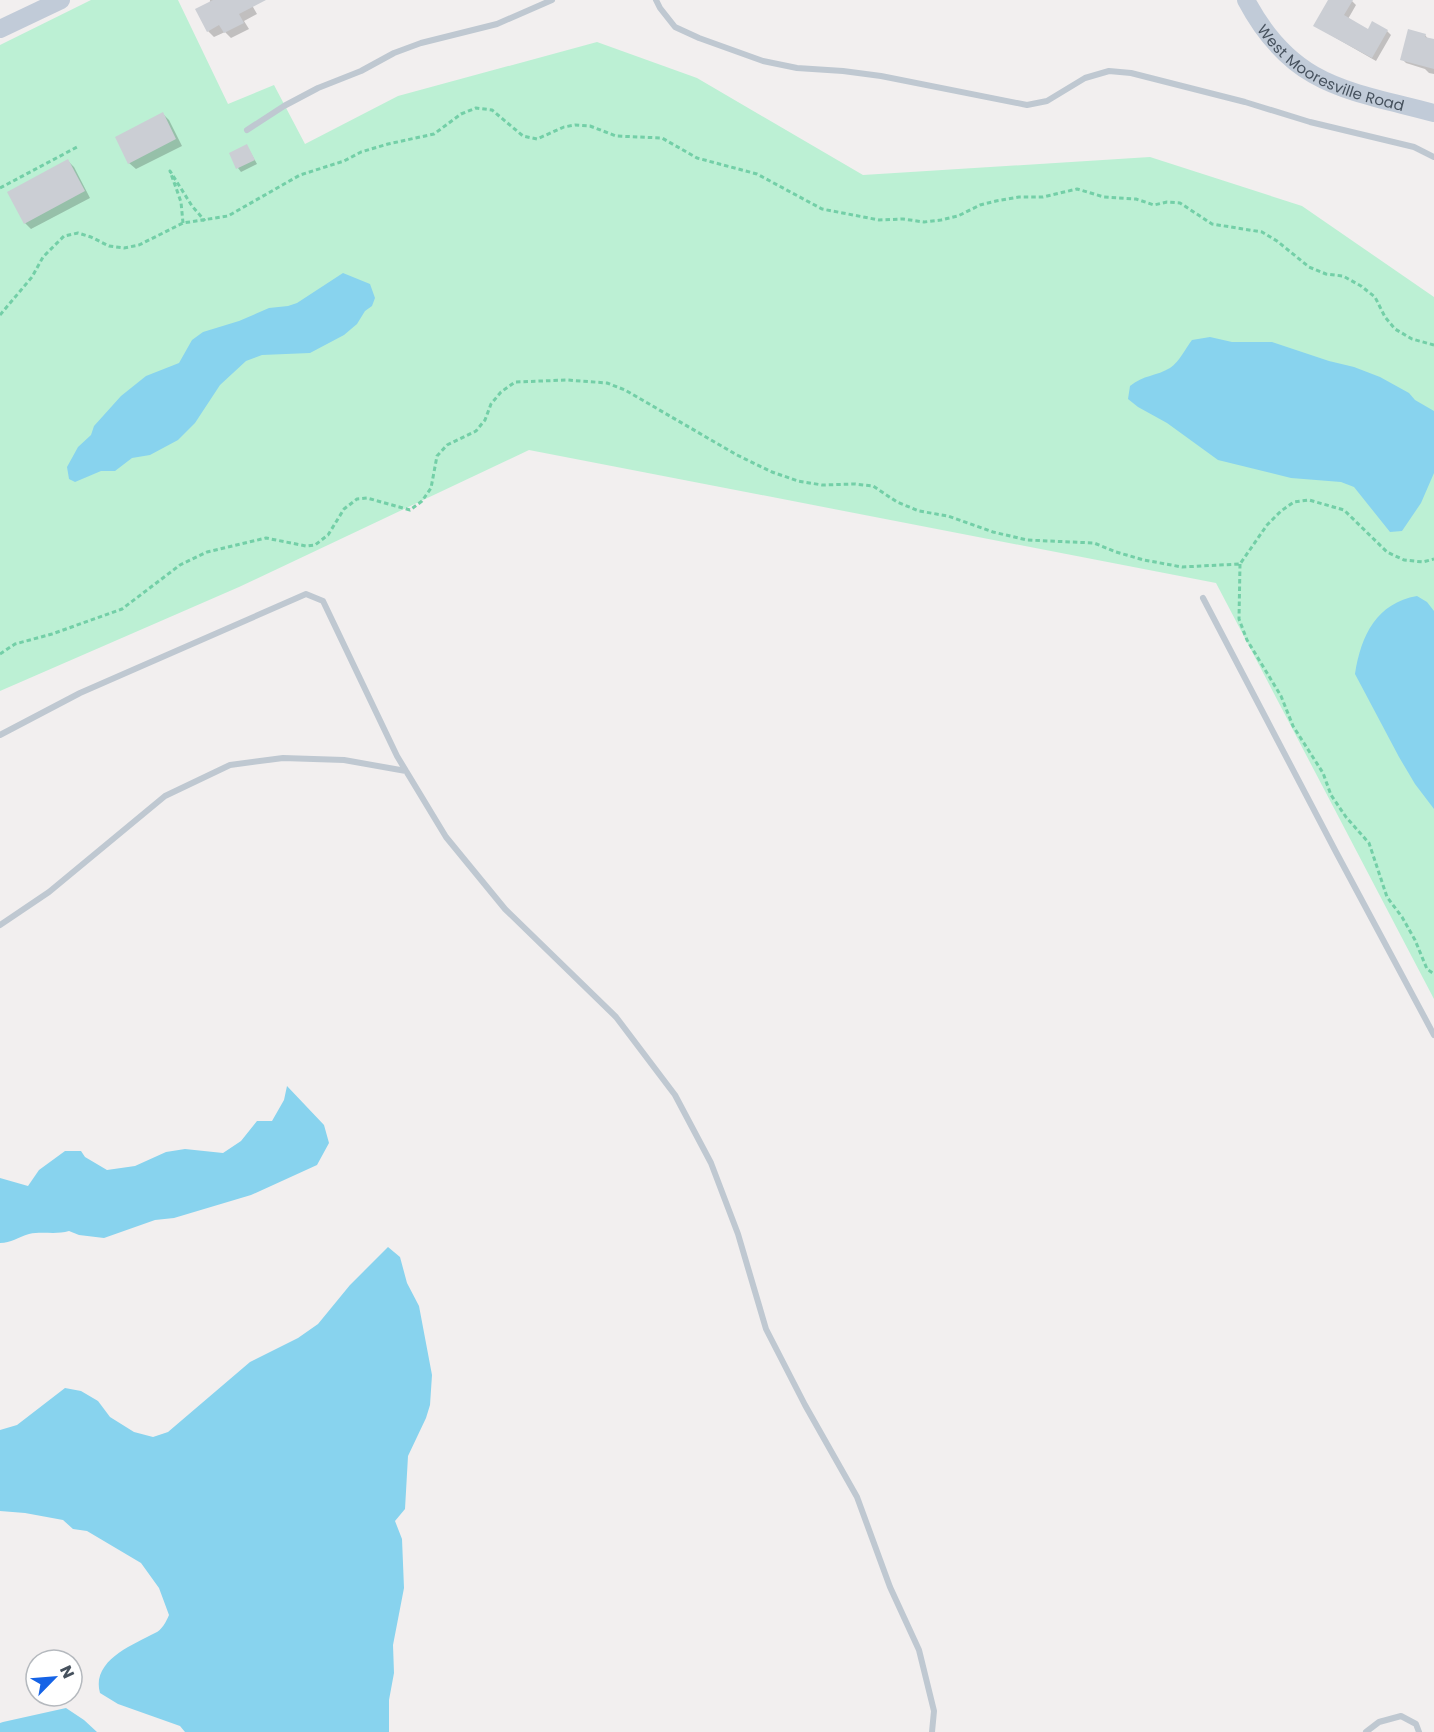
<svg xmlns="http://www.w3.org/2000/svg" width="1434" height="1732" viewBox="0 0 1434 1732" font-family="Poppins,sans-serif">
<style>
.green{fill:#bcf0d4}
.water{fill:#88d3ee}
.shadow{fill:#0003}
.building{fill:#cbced4}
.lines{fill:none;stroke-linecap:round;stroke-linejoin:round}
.path{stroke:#73cfa7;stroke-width:3;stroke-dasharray:4.5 3;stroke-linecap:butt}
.lane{stroke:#bfc8d1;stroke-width:6}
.secondary{stroke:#c1cbd8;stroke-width:18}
.labels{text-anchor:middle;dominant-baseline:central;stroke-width:4.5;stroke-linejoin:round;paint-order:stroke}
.street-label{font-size:15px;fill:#46515d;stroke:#fff}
</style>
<rect width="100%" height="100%" fill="#f2efef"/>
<path class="green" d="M91,0H178L228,104L274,85L305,144L398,96L597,42L697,78L863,175L1150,157L1302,206L1434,297V999L1216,583L529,450L239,587L0,691V45Z"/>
<path class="water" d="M343,273L370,284L375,298L372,306L365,311L357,324L344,335L310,353L262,355L246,361L220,385L195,423L178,440L150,455L132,458L115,471H101L75,482L69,479L67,467L78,447L91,435L94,426L121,396L146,376L179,363L192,340L203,332L239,321L269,308L288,306L297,303Z
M1210,337L1232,342H1272L1329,361L1354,367L1380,377L1409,393L1415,400L1434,411V473L1421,503L1402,531L1390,532L1354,487L1341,482L1291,478L1218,460L1167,423L1138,407L1128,399L1130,386C1143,375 1157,376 1170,368C1180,361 1185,349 1192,340Z
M1417,596L1427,602L1434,611V809L1415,784L1399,757L1355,674C1361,635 1377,603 1417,596Z
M287,1086L324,1125L329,1143L317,1165L251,1195L174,1218L155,1220L104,1238L79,1235L69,1231C56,1235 42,1231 29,1234C18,1237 11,1243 0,1243V1178L28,1186L39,1170L65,1151H81L85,1157L107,1170L135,1166L166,1152L185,1149L223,1153L241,1141L257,1121H272L284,1100Z
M388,1247L400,1257L407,1283L419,1306L432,1375L430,1405L426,1418L408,1456L405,1509L395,1521L402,1539L404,1588L393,1645L394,1673L389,1700V1732H185L180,1726L118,1704L100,1693C91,1661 132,1645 155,1633C162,1630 166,1622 169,1615L159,1588L141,1563L87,1531L73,1529L63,1520L25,1513L0,1511V1430L17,1425L65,1388L81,1391L98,1401L110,1417L134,1432L153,1437L168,1432L250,1362L298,1338L318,1324L350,1285Z
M66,1708L84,1720L97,1732H0V1723L3,1722Z"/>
<path class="shadow" d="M210,0H249L257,14L244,21L249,29L231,38L225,32L214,37L208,31Z
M1330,0H1351L1356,5L1348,19L1368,31H1387L1391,35L1376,61L1315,26Z
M1425,35L1429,40L1434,41V74L1429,73L1425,69L1406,63L1402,59Z
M163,114L169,120L182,146L136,169L129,163Z
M247,146L257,164L241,172L238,168Z
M68,161L74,167L90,198L31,229L25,223Z"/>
<path class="building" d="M213,0H266L239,14L244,23L224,33L219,25L207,32L195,9Z
M1328,0H1353L1344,15L1368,29L1372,21L1388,30L1372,58L1313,26Z
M1408,29L1426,34L1425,37L1434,39V69L1400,60Z
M163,112L176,139L128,164L115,137Z
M247,144L255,160L236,169L229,153Z
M68,159L85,191L24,224L7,192Z"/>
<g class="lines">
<path class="path" d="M0,188L79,146
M183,223L181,202L170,171L192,206L205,221
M0,315L32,277L43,257L64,236L78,233L91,237L109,246L124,248L139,245L183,223L228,216L300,175L344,161L361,152L388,144L434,134L461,114L476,108L492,110L523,136L537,139L564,127L575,125L590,126L616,136L662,138L697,158L757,174L822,209L879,220L903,219L924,222L941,220L958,216L980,205L996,201L1019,197H1043L1077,189L1104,197L1136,199L1154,205L1167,202L1180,203L1212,224L1262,232L1277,241L1309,267L1326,274L1343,276L1361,286L1375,297L1385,317L1395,329L1412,339L1434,345
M1240,564L1239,619L1247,640L1281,696L1293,726L1323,773L1331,795L1346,817L1369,843L1387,897L1402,917L1415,940L1427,969L1434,974
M0,654L15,644L52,634L122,609L180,565L207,552L266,538L306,546L315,545L328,535L344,509L357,499L367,498L410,510L422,501L431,488L437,456L447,445L476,431L485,420L491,404L501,392L515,382L567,380L607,383L625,390L737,455L772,472L798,481L822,485L855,484L873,486L897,502L919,511L948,516L993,532L1027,540L1094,543L1116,552L1144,560L1182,567L1240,564L1267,525L1281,511L1294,502L1309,500L1344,510L1387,552L1404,560L1423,562L1434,559"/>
<path class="lane" d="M656,0L660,8L675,27L699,38L763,61L797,68L843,71L881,76L1027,105L1047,101L1085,78L1109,71L1131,73L1245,102L1310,122L1414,147L1434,157
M247,130L284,106L318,88L361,71L394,53L421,43L497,24L552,0
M1203,598L1336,852L1434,1035
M0,735L80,693L306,594L323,601L397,756L446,837L505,909L616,1017L675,1095L711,1163L738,1234L766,1329L805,1405L857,1497L890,1587L919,1650L934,1711L932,1732
M0,925L49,892L165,796L230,765L283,758L344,760L406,771
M1366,1732L1379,1722L1401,1716L1416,1724L1419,1732"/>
<g class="secondary">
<path id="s1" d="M1246,0C1292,87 1347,90 1434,113"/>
<path d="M0,29L61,0"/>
</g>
</g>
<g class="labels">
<g class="street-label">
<text stroke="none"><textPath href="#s1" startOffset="114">West Mooresville Road</textPath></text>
</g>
</g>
<g transform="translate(54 1678) rotate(65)"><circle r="28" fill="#ffffff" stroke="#b5b9be" stroke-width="1.5"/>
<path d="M0-4.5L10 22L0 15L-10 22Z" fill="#1563e6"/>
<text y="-9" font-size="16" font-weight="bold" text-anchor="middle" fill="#46515d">N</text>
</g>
</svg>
